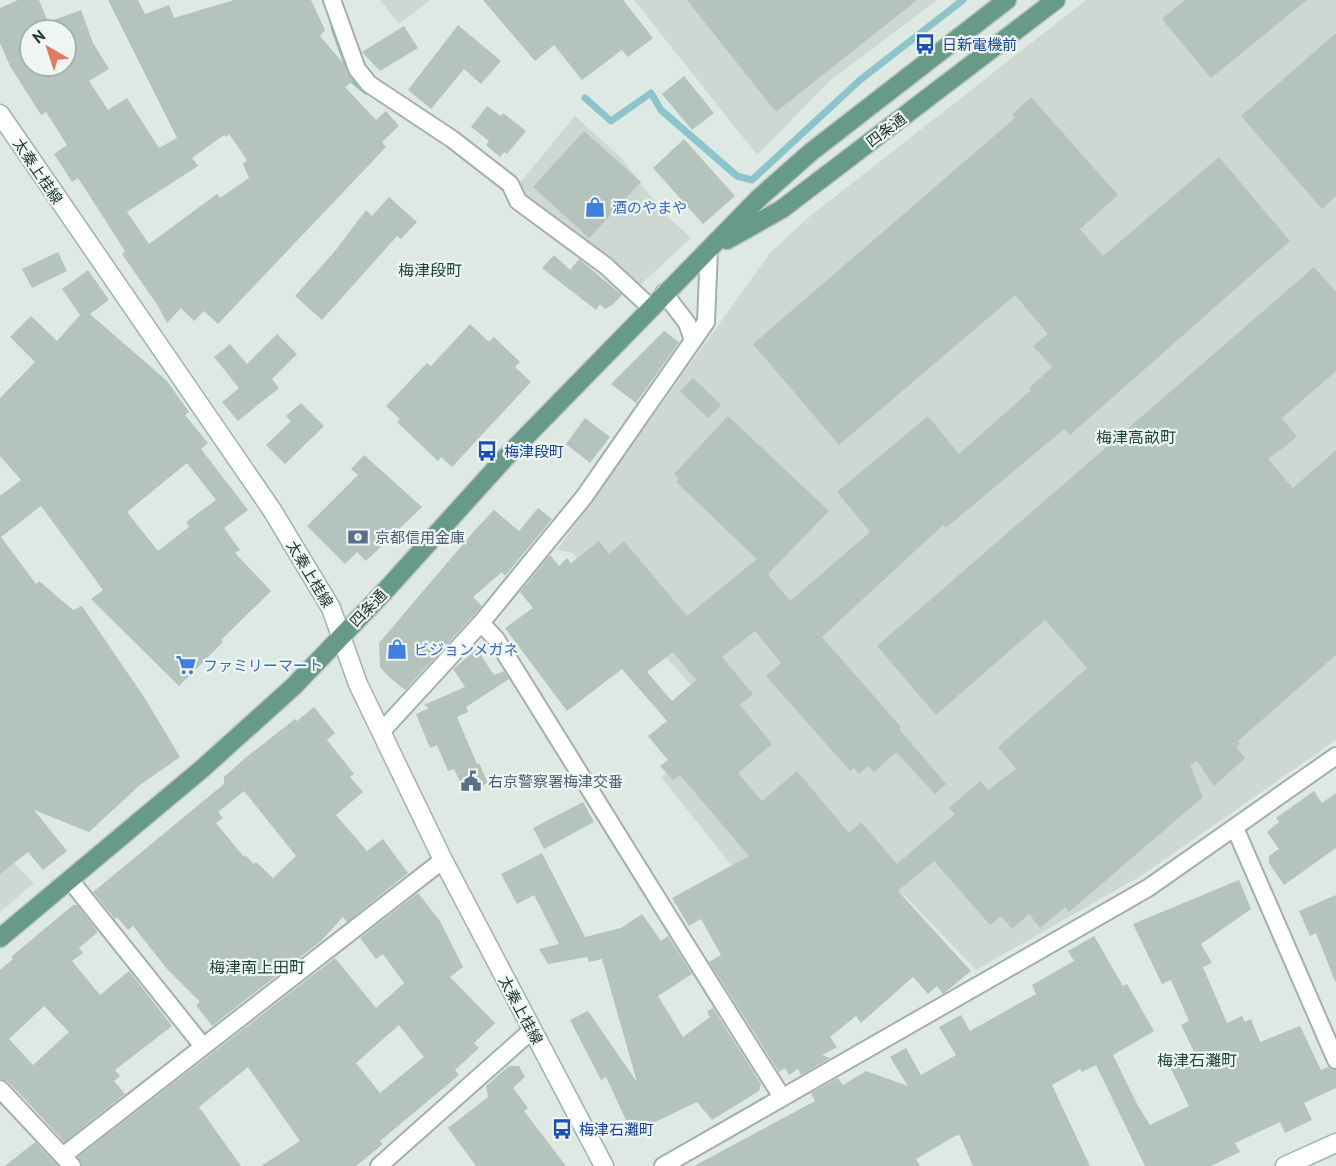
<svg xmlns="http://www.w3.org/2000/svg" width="1336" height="1166" viewBox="0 0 1336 1166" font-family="'PT Sans','Noto Sans JP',sans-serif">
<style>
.built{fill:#cdd8d2}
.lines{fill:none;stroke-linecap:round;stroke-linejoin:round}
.stream{stroke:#8bc4ca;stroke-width:7}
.building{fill:#b4c3bc;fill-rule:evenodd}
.minor-casing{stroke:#a2b0aa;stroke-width:20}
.tertiary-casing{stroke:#a2b0aa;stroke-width:21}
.secondary-casing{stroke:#9fb3aa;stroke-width:21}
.primary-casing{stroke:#bcc3c1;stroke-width:21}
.minor{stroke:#fff;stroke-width:16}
.tertiary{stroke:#fff;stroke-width:18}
.secondary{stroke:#fff;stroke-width:18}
.primary{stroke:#679a89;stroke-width:18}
.labels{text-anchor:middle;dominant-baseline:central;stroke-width:4.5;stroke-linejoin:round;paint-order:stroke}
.transit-label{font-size:15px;fill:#164399;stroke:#eff6f2;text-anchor:start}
.street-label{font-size:15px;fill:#213730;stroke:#eff6f2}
.shop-label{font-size:15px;fill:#366cbe;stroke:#eff6f2;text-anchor:start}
.service-label{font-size:15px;fill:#4e5e75;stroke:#eff6f2;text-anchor:start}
.neighbourhood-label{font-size:16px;fill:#20473a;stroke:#eff6f2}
</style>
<rect width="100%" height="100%" fill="#dfe9e3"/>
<path class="built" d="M380,0H430L399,24Z
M634,0H937L830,81L757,155Z
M1086,0H1336V740L1144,874L976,970L904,895L816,971L661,777L723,721L573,553L557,550L770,253L809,217Z
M575,116L621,158L664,213L691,238L637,288L523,200L524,192L518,185Z
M0,849L34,883L0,912Z"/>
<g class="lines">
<path class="stream" d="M334,28L353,80L366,91
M585,98L611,121L651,93L661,110L737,176L752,180L860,80L963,0"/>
</g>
<path class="building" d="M18,0H39L48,22L81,10L93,43L109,69L89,81L108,110L127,98L159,148L177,138L108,0H138L145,14L169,5L174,18L234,0H311L325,30L320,36L344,64L353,81L345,87L376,120L386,111L399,126L382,142L386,147L218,324L204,311L194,321L181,308L167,323L158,306L122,254L125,251L78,178L72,182L54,154L67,145L46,112L41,115L10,66L0,43V8ZM30,30H66V66H30ZM229,134L247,160L243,164L249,178L220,198L217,194L149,244L127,212L198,166L192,158L224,135L226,137Z
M483,0H623L653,38L628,57L622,50L582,80L554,45L535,61Z
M687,0H917L776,112Z
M1185,0H1307L1211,78L1162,19Z
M458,25L501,61L481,84L464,69L431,109L408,90Z
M404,26L418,48L380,71L362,52Z
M1336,33V196L1322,209L1241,116Z
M684,76L714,113L692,130L662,94Z
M1031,97L1118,195L1080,229L1103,256L1219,157L1290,241L1070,435L1064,429L946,528L943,525L822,637L901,727L899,729L946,784L935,794L896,752L874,772L869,766L859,774L854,768L850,771L766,676L781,663L755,631L722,657L753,694L740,705L772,744L738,773L762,801L797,771L849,833L861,822L897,864L955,814L949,808L980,781L988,790L1016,769L998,747L1087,668L1045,620L936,715L877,646L1314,267L1336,292V371L1282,418L1297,437L1268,459L1293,488L1336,450V655L1238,741L1240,744L1236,747L1245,758L1214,786L1197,761L1190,765L1203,797L1069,912L1065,907L1040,928L1029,914L1012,929L1001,916L990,925L934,861L898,891L971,971L943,994L937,986L928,994L913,977L861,1023L856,1016L830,1037L837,1047L822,1055L830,1058L801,1075L798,1069L789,1075L785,1068L779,1072L709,962L721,955L701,919L689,926L672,898L749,856L680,775L673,780L660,766L668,760L648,736L667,721L622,669L567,711L505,628L533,608L520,592L550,555L559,566L567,558L571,563L599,541L609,554L624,541L687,616L757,559L676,482L679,479L674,474L728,416L829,511L768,574L790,601L870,532L837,492L928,416L959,454L1031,390L1029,388L1052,367L1033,346L1048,334L1015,295L839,445L753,344L1015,118L1012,115ZM673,652L696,680L672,701L647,672Z
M487,106L501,116L503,113L526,131L507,154L504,152L500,157L486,145L489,141L471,127Z
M584,131L641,182L589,238L533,187Z
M684,139L735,196L703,224L653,168Z
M389,197L417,222L401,239L397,236L322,320L295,296L335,251L366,210L372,216Z
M58,252L67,271L32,288L22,269Z
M554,255L570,270L579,259L622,295L612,305L605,309L600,304L596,310L542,268Z
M88,270L109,300L90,314L167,381L189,412L185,415L208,443L201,449L248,510L224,528L240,550L235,553L271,591L221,640L223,642L179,686L91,599L103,590L41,506L1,537L36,584L39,581L73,610L82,606L146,700L180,757L140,785L89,832L34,810L67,851L43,870L28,852L0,874V496L21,480L0,456V398L35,362L10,337L31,316L57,341L80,315L62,289ZM187,463L216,500L186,522L189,527L158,551L127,512Z
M470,324L489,342L494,337L520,362L515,367L531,382L452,467L441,457L438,461L397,422L400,419L386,406L427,363L431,366Z
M664,331L679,342L636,403L611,384Z
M277,334L297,354L272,379L279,388L238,421L222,402L239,388L214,357L230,344L247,364Z
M693,378L721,405L708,418L680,391Z
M301,403L324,426L285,464L266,445L291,421L286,416Z
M585,418L610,437L590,463L566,444Z
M364,455L422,507L366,561L357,552L345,564L307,526L358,475L351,469Z
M538,508L552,519L505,576L502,572L473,597L482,606L473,616L405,690L388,676L380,667L379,643L475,530L494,510L519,531Z
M477,649L494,675L504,671L509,679L466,707L468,712L457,717L477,764L479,763L488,783L465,793L454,769L448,771L437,745L430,748L416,714L429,708L424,705L465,687L453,669Z
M314,707L335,733L327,740L354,774L350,777L363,792L336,815L367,851L383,839L408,873L347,922L343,917L321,941L212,1026L196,1005L200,1002L168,970L133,926L128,930L117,917L115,919L93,892L224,784V777L244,759L295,719L297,721ZM244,791L296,856L273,878L256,862L254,864L245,855L244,857L216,823L223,818L218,812Z
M1314,791L1322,803L1336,793V848L1284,885L1269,863V856L1279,849L1267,832L1279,822L1276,818Z
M583,802L594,822L544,849L533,828Z
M542,853L585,937L621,928L642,914L661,941L668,936L692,974L658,996L683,1037L710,1017L707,1011L713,1008L761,1084L759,1091L712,1120L697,1102L632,1133L606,1077L601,1080L570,1020L588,1011L637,1082L602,959L589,962L587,957L548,964L539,949L559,944L534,895L517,904L501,874Z
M1239,880L1251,909L1201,944L1212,963L1203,967L1227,1023L1242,1016L1245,1022L1251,1019L1260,1042L1300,1026L1321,1070L1328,1067L1336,1070V1088L1304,1103L1312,1120L1285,1133L1280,1122L1235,1143L1240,1152L1211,1166H1145L1096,1065L1082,1072L1080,1069L1052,1085L1090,1166H973L960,1136L957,1135L916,1159L920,1166H694L815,1101L811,1093L838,1078L843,1085L866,1071L908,1086L890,1057L906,1048L921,1075L956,1055L939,1027L961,1015L970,1031L1036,994L1032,985L1074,961L1068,951L1094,936L1123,986L1127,984L1154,1031L1113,1055L1137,1104L1150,1125L1189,1106L1171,1069L1196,1056L1181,1025L1189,1021L1171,980L1162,984L1133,924Z
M418,893L440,921L463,967L450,977L495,1023L474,1043L479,1048L455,1070L459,1075L380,1141L383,1144L356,1166H261L300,1141L248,1067L199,1107L241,1166H82L78,1157L335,958L376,1008L404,983L383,954L376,959L360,938ZM399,1025L424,1057L380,1093L356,1063Z
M1336,895V981H1335L1316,933L1310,936L1299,911Z
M73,905H77L98,932L79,948L83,953L72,961L100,995L129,971L172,1026L115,1070L120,1076L114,1081L125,1094L64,1142L22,1096L7,1081L0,1079V970L13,959L11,957ZM44,1006L69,1032L33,1065L9,1039Z
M509,1066H519L525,1077L513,1088L528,1108L524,1111L566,1166H476L448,1128L488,1097L486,1086Z
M35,1142L58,1166H5Z"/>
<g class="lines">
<g class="minor-casing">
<path id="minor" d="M332,0L357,69L369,84L452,139L510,184L518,201L606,266L650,307
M709,249L706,322L584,497L481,623L496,639C592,792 685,945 782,1097
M664,293L687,323L693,340
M381,732L481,623
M1235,828L1336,1060
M70,880L202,1045
M0,1089L72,1166
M64,1155L443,860
M379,1166L532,1030
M663,1166L1148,888L1336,756"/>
</g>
<g class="tertiary-casing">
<path id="tertiary" d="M1285,1166L1336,1143"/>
</g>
<g class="secondary-casing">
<path id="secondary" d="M0,114L272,510L331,608L358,684L443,860L604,1166"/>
</g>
<g class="primary-casing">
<path id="primary" d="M727,240L782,209L1056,0
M0,938L203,768L294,686L385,591L506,457L759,198L811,152L1007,0"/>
</g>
<use href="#minor" class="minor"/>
<use href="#tertiary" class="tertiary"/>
<use href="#secondary" class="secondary"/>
<use href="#primary" class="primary"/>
</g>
<defs>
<g id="bus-bare" transform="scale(1.62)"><path d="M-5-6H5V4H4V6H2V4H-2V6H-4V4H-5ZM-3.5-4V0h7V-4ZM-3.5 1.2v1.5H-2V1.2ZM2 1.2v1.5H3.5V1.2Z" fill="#1a4fb4" stroke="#eff6f2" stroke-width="2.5" paint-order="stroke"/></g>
<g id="shop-bare" transform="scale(1.62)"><path d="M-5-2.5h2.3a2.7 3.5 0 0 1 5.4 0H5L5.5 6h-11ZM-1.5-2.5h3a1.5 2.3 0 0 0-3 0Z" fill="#3f7fe0" stroke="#eff6f2" stroke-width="2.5" paint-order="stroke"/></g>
<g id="bank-bare" transform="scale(1.62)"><path d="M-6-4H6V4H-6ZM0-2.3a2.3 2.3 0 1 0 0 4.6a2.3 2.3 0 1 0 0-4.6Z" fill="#5c6f8a" stroke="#eff6f2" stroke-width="2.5" paint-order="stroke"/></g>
<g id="supermarket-bare" transform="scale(1.62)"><path d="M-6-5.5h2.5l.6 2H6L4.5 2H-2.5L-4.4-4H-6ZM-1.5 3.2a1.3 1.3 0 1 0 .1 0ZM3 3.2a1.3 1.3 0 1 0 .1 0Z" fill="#3f7fe0" stroke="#eff6f2" stroke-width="2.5" paint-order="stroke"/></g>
<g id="civic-bare" transform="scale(1.62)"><path d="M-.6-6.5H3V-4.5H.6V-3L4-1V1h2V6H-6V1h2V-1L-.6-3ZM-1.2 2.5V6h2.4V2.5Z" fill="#5c6f8a" stroke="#eff6f2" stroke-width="2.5" paint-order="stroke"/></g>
</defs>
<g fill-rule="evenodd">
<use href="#bus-bare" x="925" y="44"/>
<use href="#shop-bare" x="595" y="207"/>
<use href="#bus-bare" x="487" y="451"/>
<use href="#bank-bare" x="358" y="537"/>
<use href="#shop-bare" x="397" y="649"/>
<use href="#supermarket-bare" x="186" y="665"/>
<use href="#civic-bare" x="471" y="781"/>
<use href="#bus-bare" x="562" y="1129"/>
</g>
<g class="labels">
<g class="transit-label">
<text x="942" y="44">日新電機前</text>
<text x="504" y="451">梅津段町</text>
<text x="579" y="1129">梅津石灘町</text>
</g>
<g class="street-label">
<text transform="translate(886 130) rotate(-37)">四条通</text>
<text transform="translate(38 171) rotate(56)">太秦上桂線</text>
<text transform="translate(310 574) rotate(59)">太秦上桂線</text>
<text transform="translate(368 608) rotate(-46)">四条通</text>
<text transform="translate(521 1010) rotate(62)">太秦上桂線</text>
</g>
<g class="shop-label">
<text x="612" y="207">酒のやまや</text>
<text x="414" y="649">ビジョンメガネ</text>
<text x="203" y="665">ファミリーマート</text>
</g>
<g class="service-label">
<text x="375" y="537">京都信用金庫</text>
<text x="488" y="781">右京警察署梅津交番</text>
</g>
<g class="neighbourhood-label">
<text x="430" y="270">梅津段町</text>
<text x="1136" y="437">梅津高畝町</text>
<text x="257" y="967">梅津南上田町</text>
<text x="1197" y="1060">梅津石灘町</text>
</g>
</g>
<g transform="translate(48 48) rotate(321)"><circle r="28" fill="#eff6f2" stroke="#9daaa4" stroke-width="1.5"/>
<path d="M0-4.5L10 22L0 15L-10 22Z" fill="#e57860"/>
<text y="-9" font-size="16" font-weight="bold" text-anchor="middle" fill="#213730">N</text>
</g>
</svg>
